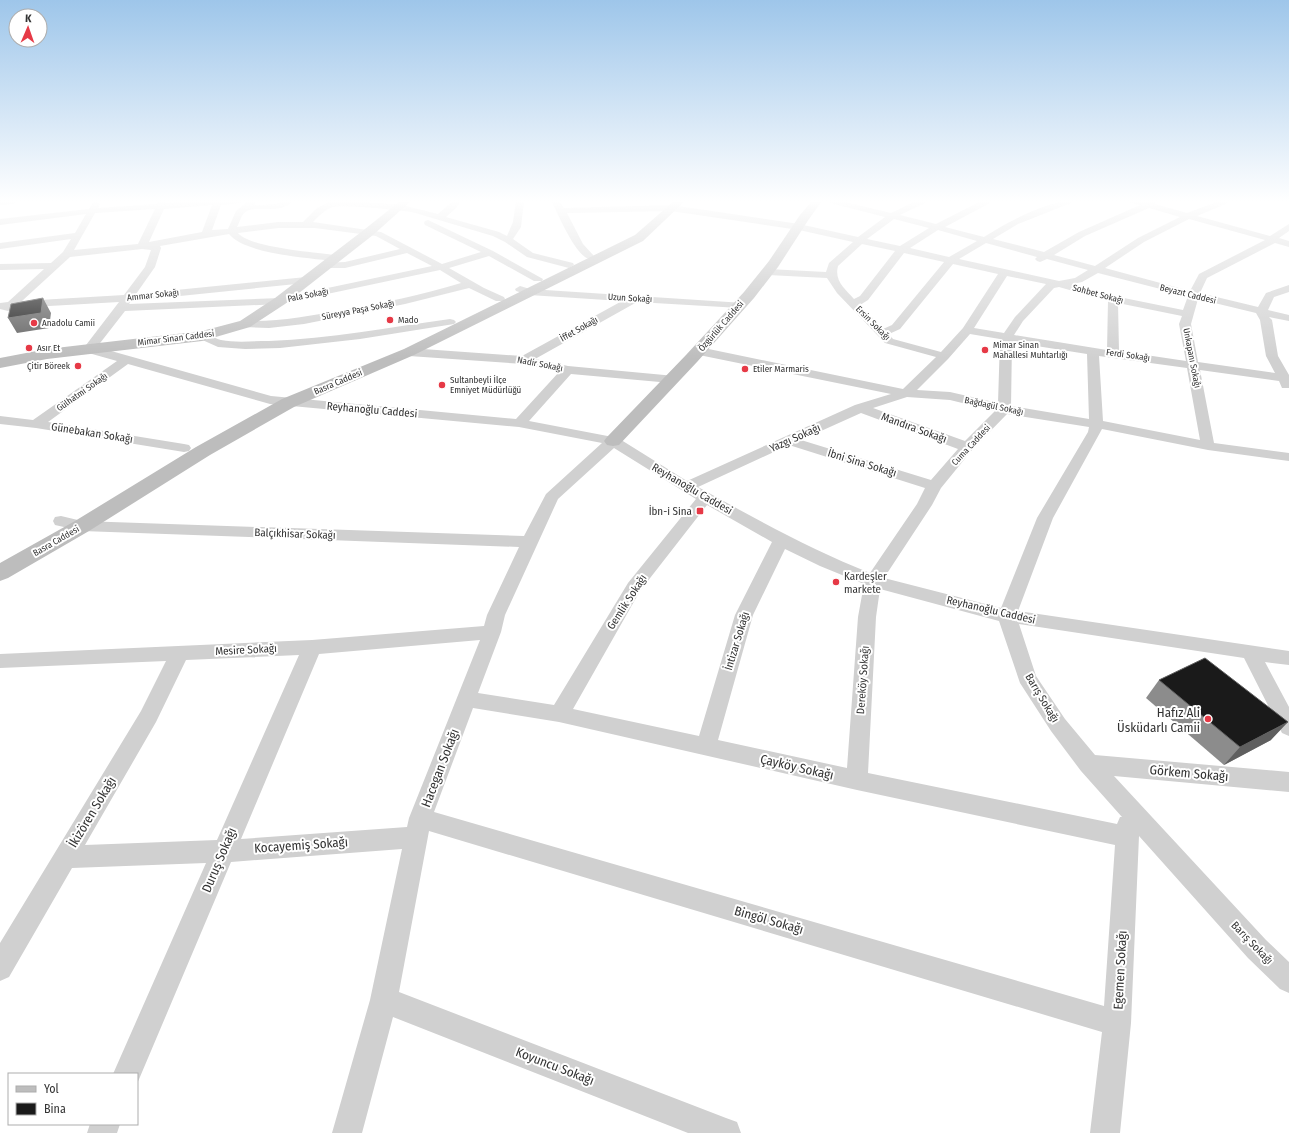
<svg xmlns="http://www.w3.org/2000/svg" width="1289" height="1133" viewBox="0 0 1289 1133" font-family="'Fira Sans Condensed',sans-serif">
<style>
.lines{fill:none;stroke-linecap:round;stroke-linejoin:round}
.street{fill:#d0d0d0;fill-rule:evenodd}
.secondary{fill:#bdbdbd;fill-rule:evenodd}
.wall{fill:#8c8c8c}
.shaded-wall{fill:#5f5f5f}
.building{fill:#1a1a1a;stroke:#5f5f5f}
.poi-dot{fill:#e63946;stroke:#fff;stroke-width:1.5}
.labels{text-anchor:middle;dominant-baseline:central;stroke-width:4;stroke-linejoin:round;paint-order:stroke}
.far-street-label{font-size:9px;fill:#333;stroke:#fff}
.far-poi-label{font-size:9px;fill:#333;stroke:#fff;text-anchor:start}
.street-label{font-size:11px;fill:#333;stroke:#fff}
.poi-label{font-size:11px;fill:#333;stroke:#fff;text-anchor:end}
.near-poi-label{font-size:13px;fill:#333;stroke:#fff;text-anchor:end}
.near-street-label{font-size:13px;fill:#333;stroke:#fff}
</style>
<rect width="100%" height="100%" fill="#fff"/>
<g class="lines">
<path class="street" d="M0,201H17L13,204L0,205Z
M96,201L100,204L98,208L157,204L159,201H167L166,203L207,201H242L241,203L221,205L212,230L228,229L236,211L248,201H257L254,205C261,205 267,205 274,204C281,203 286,200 293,201C280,215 256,205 247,211C241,214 240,222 237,227L278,222H303L317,208L331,201L398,204L438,214L453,201H461L456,208L446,217L499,232L507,236L513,222L516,201H524L521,227L513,239L533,253L573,263L574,265L569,268L527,257L505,242L493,236L412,212C399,210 343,204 333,207C324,210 319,216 313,222L381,232L442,264L481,252L425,225L424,223L425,221L428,220L493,251L543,279L542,281H534L489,256L449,268L484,288L504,297L505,299L504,301H496L469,288L405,304L304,324L269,328L245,327L241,326L239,324L241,322L245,321C278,322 310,316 342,310C382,303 422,295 461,283L440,270L280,304L125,311L97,347L271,396L516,419L559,372L524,364L409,356L405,355L403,352L405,349L409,348L522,356L622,301L529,295L516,291L515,289L520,286L530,289L744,303L745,305L740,308L637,302L535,359L568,366L675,376L677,379L675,382L671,383L571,374L529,421L618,438L687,481L855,405L891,394L699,355L695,354L693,351L695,348L699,347L903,389L936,357L885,343L837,293L827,278L768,275L763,272L768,269L826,272L829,263L853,242L799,230L671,211L567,213L583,244L594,256L589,259C575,255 558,214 552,202L553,201H559L564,208L671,205L799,224L858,237L885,217L830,203L829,201H841L891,213L916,201H926L925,203L900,215L936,224L981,201H991L990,203L945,227L984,237C1007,223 1045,201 1072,201L1071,203L1018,224L993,239L1044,252L1079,232L1140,205L1131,203L1130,201C1138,201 1147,200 1155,201V204L1187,213L1219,201H1229L1228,203L1197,216L1270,236L1289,224V231L1279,238L1289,241V247L1275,243L1207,278L1200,293L1258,307L1266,293L1289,285V292L1274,297L1268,310L1289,315V321L1269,317L1272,320L1278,356L1289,375V388H1282L1279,381L1200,370L1214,443L1289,453V461L1208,450L1102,429L1053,518L1018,611L1289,651V665L1265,662L1289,707V736L1282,733L1244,658L1019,624L1036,676L1065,719L1095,755L1289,772V792L1114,776L1266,940L1289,962V993L1280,989L1248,958L1139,836L1131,1023L1120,1133H1090L1102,1032L429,831L399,992L726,1118L737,1122L741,1133H688L393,1017L362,1133H332L370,1000L402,849L231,862L137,1084V1074H113L206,863L72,868L9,977L0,981V943L141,711L166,661L0,668V654L312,640L484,626L487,615L519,547L82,531L55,525L53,521L55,517L61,516L82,521L524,536L546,494L602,443L519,427L270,404L128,364L48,422L184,444L189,445L191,448L189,451L184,452L36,428L0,424V416L33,420L117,361L85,352L83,349L119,302L14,308L8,311L0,309V303L8,302L44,269L0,270V264L51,263L63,252L71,239L0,249V243L75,233L86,214L0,225V219L89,209L93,202ZM212,205L202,232L149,242L164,209ZM1149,208L1180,217L1138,238L1095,266L1054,255L1085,236ZM155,209L138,244L74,250L95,213ZM894,219L929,228L900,246L867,239ZM1189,219L1265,240L1199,274L1190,291L1105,268L1144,242ZM278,228H315L376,236L400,249L345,262L323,263L318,266L319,268H345L407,253L432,266L280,298L129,304L131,301L306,283L311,280L306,277L136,294L155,267L161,248L160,246L229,234C245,254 308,258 334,261L339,258L334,255C313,252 251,248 238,233ZM938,230L977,241L949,257L910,248ZM986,243L1037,257L1035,259L1037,261L1040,262L1047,259L1088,270L1075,278L1059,281L959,259ZM862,244L895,251L860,296L854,299C845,289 834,281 838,266ZM142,249L151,250L145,267L124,295L22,301L70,257ZM904,253L944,262L892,325L883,329L860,305L868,300ZM953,264L998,274L963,328L941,352L893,339L889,334L900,329ZM1098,273L1188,296L1183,310L1114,296L1072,284L1082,282ZM1007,276L1046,284L1015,317L1004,333L974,328ZM1059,287L1108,301L1107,350L1014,335L1023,321L1054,288ZM1198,299L1256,313L1260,320L1266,356L1275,373L1198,362L1191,324ZM1118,303L1182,316L1179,324L1186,361L1119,351ZM970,334L1000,339L998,403L950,392L917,390L948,359ZM1012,342L1087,354L1089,419L1011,406ZM1099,356L1187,368L1200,440L1103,421ZM907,397L950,400L995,411L965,441L873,408ZM861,413L958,449L931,480L801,440ZM1007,414L1089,427L1088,432L1037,518L1001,608L884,578L932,505L941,488L972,450ZM789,445L925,488L917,504L870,573C810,549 754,518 698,487ZM614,448L696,499L628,583L554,705L478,693L501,632L505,615L558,499ZM707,505L772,542L735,615L699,736L573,709L640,591ZM785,549L820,566L864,584L858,617L847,768L718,740L753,615ZM880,589L999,621L1020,683L1051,731L1081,771L1122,817H1120L1117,824L868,773L876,617ZM480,640L409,818L407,827L241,839L319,654ZM299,655L217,840L85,845L156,722L186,660ZM473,708L559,722L857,790L1115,845L1104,1006L434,812Z
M450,319L454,320L456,322L454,324L360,339L280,348L245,349L218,347L198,338L196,336L198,334C207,331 212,338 221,340C236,343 253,341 269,341C330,339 390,327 450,319Z
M90,1124H120L117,1133H87Z"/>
<path class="secondary" d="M400,201H411L373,235L285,304L250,327L202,341L47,359L0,368V358L47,349L202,331L240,321L275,298L365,229Z
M674,201H685L643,241L414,355L294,407L210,455L89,531L8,578L0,581V563L75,521L196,447L282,399L404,349L635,235Z
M812,201H822L809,219L778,267L754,298L697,362L619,445L613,446L607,445L604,441L607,437L686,355L744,292L769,261L800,215Z"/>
</g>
<path class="wall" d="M1159,680L1271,740L1224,765L1146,698Z"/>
<path class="shaded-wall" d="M43,298L51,313L49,328L17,333L8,318Z
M1288,722L1271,740L1224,765L1240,747Z"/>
<path class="building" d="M43,298L41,313L8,318L11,304Z
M1205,658L1288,722L1240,747L1159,680Z"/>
<linearGradient id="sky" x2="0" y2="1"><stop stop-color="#9ec6ea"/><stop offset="0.56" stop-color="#fff"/><stop offset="1" stop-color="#fff" stop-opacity="0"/></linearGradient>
<rect width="1289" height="359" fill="url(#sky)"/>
<g class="poi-dot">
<circle cx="390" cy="320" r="4"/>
<circle cx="34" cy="323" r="4"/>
<circle cx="29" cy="348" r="4"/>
<circle cx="985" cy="350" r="4"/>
<circle cx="78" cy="366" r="4"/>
<circle cx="745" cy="369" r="4"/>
<circle cx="442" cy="385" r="4"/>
<rect x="696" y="507" width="8" height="8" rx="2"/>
<circle cx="836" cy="582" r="4"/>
<circle cx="1208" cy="719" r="4"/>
</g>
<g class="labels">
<g class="far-street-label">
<text transform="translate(1098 294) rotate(15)">Sohbet Sokağı</text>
<text transform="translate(1188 294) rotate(14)">Beyazıt Caddesi</text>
<text transform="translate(153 295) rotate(-6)">Ammar Sokağı</text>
<text transform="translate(308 295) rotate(-11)">Pala Sokağı</text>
<text transform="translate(630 298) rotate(3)">Uzun Sokağı</text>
<text transform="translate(358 310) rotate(-11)">Süreyya Paşa Sokağı</text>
<text transform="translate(873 323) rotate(45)">Ersin Sokağı</text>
<text transform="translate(721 326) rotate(-49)">Özgürlük Caddesi</text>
<text transform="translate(579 329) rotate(-29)">İffet Sokağı</text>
<text transform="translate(176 338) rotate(-7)">Mimar Sinan Caddesi</text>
<text transform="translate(1128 355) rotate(8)">Ferdi Sokağı</text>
<text transform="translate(1192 358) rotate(79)">Unkapanı Sokağı</text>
<text transform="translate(540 364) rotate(11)">Nadir Sokağı</text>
<text transform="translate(338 382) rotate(-23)">Basra Caddesi</text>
<text transform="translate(82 392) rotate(-35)">Gülhatmi Sokağı</text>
<text transform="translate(994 406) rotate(12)">Bağdagül Sokağı</text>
<text transform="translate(971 445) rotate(-47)">Cuma Caddesi</text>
<text transform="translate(56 541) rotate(-30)">Basra Caddesi</text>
</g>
<g class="far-poi-label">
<text x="398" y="320">Mado</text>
<text x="42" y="323">Anadolu Camii</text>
<text x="993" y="345">Mimar Sinan<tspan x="993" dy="10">Mahallesi Muhtarlığı</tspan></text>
<text x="37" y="348">Asır Et</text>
<text x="70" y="366" text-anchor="end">Çitir Böreek</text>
<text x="753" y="369">Etiler Marmaris</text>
<text x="450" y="380">Sultanbeyli İlçe<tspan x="450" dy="10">Emniyet Müdürlüğü</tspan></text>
</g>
<g class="street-label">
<text transform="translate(372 410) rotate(5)">Reyhanoğlu Caddesi</text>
<text transform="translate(914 428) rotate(20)">Mandıra Sokağı</text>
<text transform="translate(92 433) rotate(9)">Günebakan Sokağı</text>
<text transform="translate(795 438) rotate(-24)">Yazgı Sokağı</text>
<text transform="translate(862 463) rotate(17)">İbni Sina Sokağı</text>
<text transform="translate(692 489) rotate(30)">Reyhanoğlu Caddesi</text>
<text transform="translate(295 534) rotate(2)">Balçıkhisar Sokağı</text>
<text transform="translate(627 602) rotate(-57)">Gemlik Sokağı</text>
<text transform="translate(991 610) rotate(13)">Reyhanoğlu Caddesi</text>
<text transform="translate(737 641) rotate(-73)">İntizar Sokağı</text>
<text transform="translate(246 650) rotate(-3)">Mesire Sokağı</text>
<text transform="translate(863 680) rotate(-86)">Dereköy Sokağı</text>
<text transform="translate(1042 698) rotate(59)">Barış Sokağı</text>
<text transform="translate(1252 943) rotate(46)">Barış Sokağı</text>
</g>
<g class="poi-label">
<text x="692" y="511">İbn-i Sina</text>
<text x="844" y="576" text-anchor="start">Kardeşler<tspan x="844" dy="13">markete</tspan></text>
</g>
<g class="near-poi-label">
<text x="1200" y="712">Hafız Ali<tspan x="1200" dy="15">Üsküdarlı Camii</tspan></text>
</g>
<g class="near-street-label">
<text transform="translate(797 767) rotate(13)">Çayköy Sokağı</text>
<text transform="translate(440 768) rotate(-69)">Hacegan Sokağı</text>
<text transform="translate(1189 773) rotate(5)">Görkem Sokağı</text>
<text transform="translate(92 812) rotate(-59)">İkizören Sokağı</text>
<text transform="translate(301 845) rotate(-4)">Kocayemiş Sokağı</text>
<text transform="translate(219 860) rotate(-67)">Duruş Sokağı</text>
<text transform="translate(769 920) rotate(16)">Bingöl Sokağı</text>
<text transform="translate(1120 970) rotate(-87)">Egemen Sokağı</text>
<text transform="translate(555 1066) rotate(21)">Koyuncu Sokağı</text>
</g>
</g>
<rect x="8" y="1073" width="130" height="52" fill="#ffffff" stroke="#adadad"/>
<rect x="16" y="1086" width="20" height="6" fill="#bdbdbd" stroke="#adadad"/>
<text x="44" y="1093" font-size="12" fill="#333333">Yol</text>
<rect x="16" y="1103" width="20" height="12" fill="#1a1a1a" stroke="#adadad"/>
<text x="44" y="1113" font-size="12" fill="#333333">Bina</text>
<g transform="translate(28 28) rotate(2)"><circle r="19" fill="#ffffff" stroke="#adadad"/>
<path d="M0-3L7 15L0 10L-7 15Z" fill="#e63946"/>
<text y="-6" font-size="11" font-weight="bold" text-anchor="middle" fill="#333333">K</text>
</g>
</svg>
